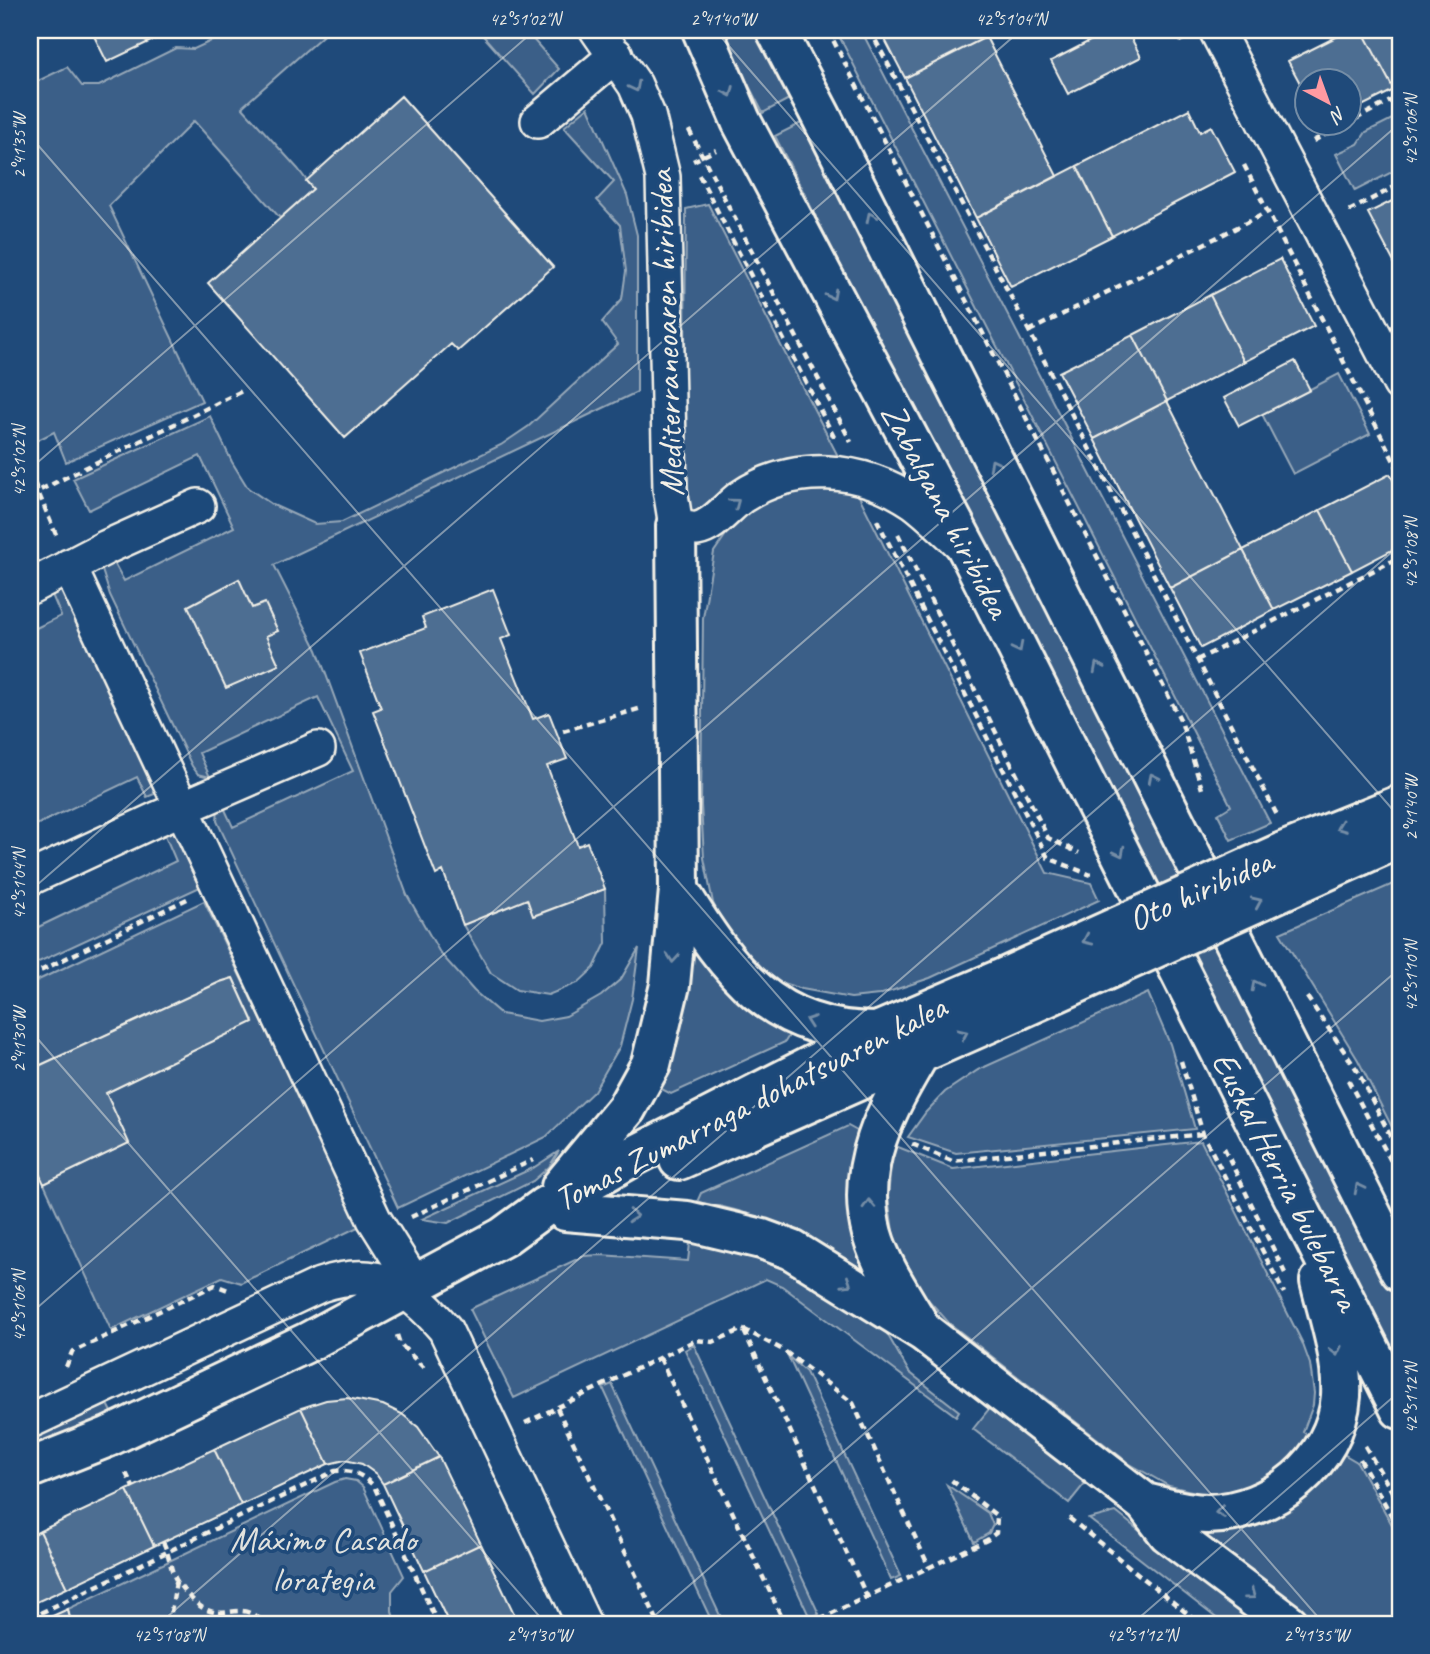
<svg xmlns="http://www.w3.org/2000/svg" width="1430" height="1654" viewBox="0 0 1430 1654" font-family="Caveat,sans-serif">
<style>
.green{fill:#3a5f88;stroke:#97a8b8;stroke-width:2}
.building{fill:#4d6e92;stroke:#f4f1e8;stroke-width:2}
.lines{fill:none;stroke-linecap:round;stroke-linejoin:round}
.minor-casing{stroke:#f4f1e8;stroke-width:38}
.major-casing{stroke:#f4f1e8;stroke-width:44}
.path{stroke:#f4f1e8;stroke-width:4.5;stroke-dasharray:7 5;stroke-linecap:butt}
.minor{stroke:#1f4a7a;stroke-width:33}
.major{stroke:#1f4a7a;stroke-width:38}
.major-bridge-casing{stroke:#f4f1e8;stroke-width:44;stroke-linecap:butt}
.major-bridge{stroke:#1f4a7a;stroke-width:38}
.oneway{stroke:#748da6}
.ticks{fill:none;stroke:#f4f1e8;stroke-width:2;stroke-opacity:0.45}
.labels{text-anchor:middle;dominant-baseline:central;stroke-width:7;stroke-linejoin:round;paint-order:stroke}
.street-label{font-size:35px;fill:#f4f1e8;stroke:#1f4a7a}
.park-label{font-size:35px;fill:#e1e2de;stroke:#1f4a7a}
.neatline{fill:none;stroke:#f4f1e8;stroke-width:2.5}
.ticks-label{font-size:18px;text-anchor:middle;fill:#f4f1e8}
</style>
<rect width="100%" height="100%" fill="#1f4a7a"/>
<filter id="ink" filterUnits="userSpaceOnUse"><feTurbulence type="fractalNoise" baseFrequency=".0143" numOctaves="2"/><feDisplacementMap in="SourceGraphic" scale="14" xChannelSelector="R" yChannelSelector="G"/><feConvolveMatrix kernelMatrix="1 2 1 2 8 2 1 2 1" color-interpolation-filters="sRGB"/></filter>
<g filter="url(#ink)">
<path class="green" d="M235,30H329L242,107L298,169L313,189L280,218L194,121L109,206L202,401L66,462L54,432L30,444V70L36,82L67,67L82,86H99L176,48L194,49Z
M478,30H525L559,69L535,94Z
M720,30H754L789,99L763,113Z
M836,30H861L1270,823L1231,840L1218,814L1231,806Z
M588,107L627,195L637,235V392L274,565L317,650L407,895L440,953L474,991L501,1014L539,1021L566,1016L601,996L621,979L639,948L632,999L620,1046L594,1091L546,1137L398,1208L217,821L218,808L222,803L233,827L353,771L318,697L199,753L210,777L198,774L192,766L110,595L102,570L112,559L124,581L234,527L200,456L89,510L73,479L210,416L232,462L248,488L273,505L315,524L342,522L501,445L529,426L618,344L602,322L622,299L626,271L620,225L597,200L614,182L564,127Z
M1400,115V168L1355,191L1336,154L1358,144L1366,132Z
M801,123L953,416L1400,1306V1375L1015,608L775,136Z
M708,204L840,460L756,473L720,492L693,515L688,512L684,501L686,209Z
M1339,374L1370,434L1293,474L1262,414Z
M800,487L855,488L1047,873L1091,883L1099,900L930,978L879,995L851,998L802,989L767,978L734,944L713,903L704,858L701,805L703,618L714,552L727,533L749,509Z
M61,588L157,793L147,797L137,777L30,828V631L61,616L50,590Z
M174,829L200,887L30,966V931L176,861L164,833Z
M1400,881V1143L1358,1060L1280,933Z
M605,889L606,943L594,968L578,983L548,995L517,990L491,973L463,925L527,899L534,916Z
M204,901L360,1226L241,1283L222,1277L111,1330L44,1184L128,1143L106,1093L253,1021L233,978L220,982L30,1070V984Z
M686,939L793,1029L785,1042L671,1094L654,1085Z
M1148,993L1170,1044L1195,1129L956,1153L908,1137L926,1112L945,1092L978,1070Z
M848,1126L866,1136L874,1279C814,1241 769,1213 697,1202L701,1193Z
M1201,1141L1302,1342L1310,1364L1314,1393L1313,1405L1303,1432L1313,1438L1307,1449L1266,1481L1225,1494H1205L1169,1486L1130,1464L949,1323L916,1286L895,1245L888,1197L893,1145L953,1169Z
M559,1151L549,1167L533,1181L448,1223L422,1219L533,1168Z
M692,1239L772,1260L845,1303L886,1332L909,1372L959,1411L956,1416L782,1286L766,1279L514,1398L470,1309L584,1256L600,1255L688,1261L690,1243H693Z
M694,1345L819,1614L810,1618L685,1350Z
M788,1356L806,1372L901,1576L891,1580Z
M612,1384L724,1624H713L603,1388Z
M108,1404L115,1418L30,1452V1440Z
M989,1409L1086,1482L1069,1503L973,1429Z
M1340,1452L1357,1462L1400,1539V1624H1316L1197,1532C1220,1529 1246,1528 1268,1520C1293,1510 1321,1473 1340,1452Z
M345,1479L356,1481L363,1487L404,1576L392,1591V1611L395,1624H71L68,1609L335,1482Z
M947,1485L988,1513L993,1525L989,1533L974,1542Z
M1116,1512L1248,1618L1236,1624H1224L1089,1519Z"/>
<path class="building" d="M91,30H174L107,62Z
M880,30H1000L905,78Z
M1111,30H1127L1141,57L1068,94L1051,61Z
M1350,30H1362L1394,90L1350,112V80H1308V98L1288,61Z
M1362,30H1400V87L1394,90Z
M986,37L1057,176L976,218L905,78Z
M401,96L553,267L458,351L451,344L345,438L208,283L313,189L306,181Z
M1189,109L1200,132L1211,126L1235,172L1112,236L1077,166Z
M1077,166L1112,236L1011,287L976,218Z
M1400,197V271L1399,272L1368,213Z
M1280,259L1314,326L1244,362L1210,295Z
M1210,295L1244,362L1167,401L1133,335Z
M1133,335L1167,401L1094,439L1059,372Z
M1295,361L1310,390L1239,426L1224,398Z
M1167,401L1243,550L1170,588L1094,439Z
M1390,474L1400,493V546L1352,571L1320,510Z
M1320,510L1352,571L1274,610L1243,550Z
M1243,550L1274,610L1201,648L1170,588Z
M239,579L252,608L265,603L278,631L266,636L279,665L226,688L188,606Z
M493,589L511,635L501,639L533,719L549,713L567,759L547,766L578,846L587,842L605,889L533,916L527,899L463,925L443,871L436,875L373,711L381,708L360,653L426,628L422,617Z
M233,978L253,1022L106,1093L129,1143L44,1184L30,1154V1070L220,982Z
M347,1398L383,1405L402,1414L418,1427L439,1457L383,1484L376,1474L362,1464L345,1460L328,1464L301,1408L326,1400Z
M301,1408L328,1464L241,1505L214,1449Z
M214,1449L241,1505L154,1546L127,1490Z
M439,1457L481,1544L424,1571L383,1484Z
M127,1490L154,1546L67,1588L40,1531Z
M40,1531L67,1588L30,1605V1536Z
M481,1544L519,1624H449L424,1571Z
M68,1609L71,1624H35Z"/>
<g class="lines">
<g class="minor-casing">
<path id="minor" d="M597,30L635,85L648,115L663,177L670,489L676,526C682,527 691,530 697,529C714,526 727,507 741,497C795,461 862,467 914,502C930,514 945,529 959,542
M1216,30L1400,384
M538,121L616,55
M69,566L374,1219L416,1286
M30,587L107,547L198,506
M30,878L157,819L318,749
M30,1421L320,1285C378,1266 407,1285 445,1329L584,1624"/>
</g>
<g class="major-casing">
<path id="major" d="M702,30L741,121L970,554L1400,1409
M776,30L821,116L1400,1271
M1283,852L1400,805
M1297,884L1400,838
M679,890C729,972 773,1032 877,1032
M679,1160L1016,1011
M561,1187L626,1109L651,1064L670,985L679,890L676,526
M565,1211L687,1221L762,1239L792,1250L924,1332L1145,1503L1168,1533L1289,1624
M919,1325C902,1296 881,1266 872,1234C854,1166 887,1109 920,1053
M30,1468L108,1437L308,1342L503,1237L544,1207L632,1157L877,1032L1001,979
M1145,1503C1166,1508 1186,1514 1208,1514C1272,1513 1336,1462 1341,1396C1343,1358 1329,1318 1320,1281"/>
</g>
<path class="path" d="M828,30L1181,721L1202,789
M870,30L1029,331L1277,815
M1176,30L1182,42
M689,130L851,442
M1313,141L1400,96
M693,161L716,150
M1244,165L1400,473
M699,175L836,441
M1349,211L1400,184
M1029,331L1268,212
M30,473L57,537
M30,495L242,391
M877,520L1048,858L1091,875
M898,534L1048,838L1079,853
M1197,660L1400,557
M563,731L642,708
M30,976L189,898
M1307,997L1357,1070L1400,1155
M1181,1061L1203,1134L1284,1293
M1348,1080L1400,1178
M912,1144L952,1161L1203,1134
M1224,1148L1285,1273
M411,1217L533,1160
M744,1331L867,1597
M397,1335L400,1344L424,1368
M660,1358L785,1624
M66,1367L72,1352L215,1285L228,1290
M557,1408L659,1624
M525,1423L696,1340L713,1342L743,1329L783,1350L853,1403L929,1567
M1365,1446L1400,1505
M1360,1459L1400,1531
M126,1473L133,1487
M1069,1518L1200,1624
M163,1542C170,1555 170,1572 178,1583C184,1591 196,1605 205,1609C229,1621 240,1598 265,1624
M30,1618L335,1471C353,1470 361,1474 374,1486L438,1624
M169,1624L176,1582
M809,1624L987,1540L996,1533L997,1516L950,1479"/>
<use href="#minor" class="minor"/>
<use href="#major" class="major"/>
<g class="major-bridge-casing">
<path id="major-bridge" d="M1001,979L1283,852
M1016,1011L1297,884"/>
</g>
<use href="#major-bridge" class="major-bridge"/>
</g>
<defs><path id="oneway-chevron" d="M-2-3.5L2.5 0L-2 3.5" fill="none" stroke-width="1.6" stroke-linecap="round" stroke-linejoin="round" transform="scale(1.75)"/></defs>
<g class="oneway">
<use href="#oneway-chevron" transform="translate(635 87) rotate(63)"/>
<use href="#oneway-chevron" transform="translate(729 92) rotate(67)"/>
<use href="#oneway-chevron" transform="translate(871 217) rotate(-116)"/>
<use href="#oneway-chevron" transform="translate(832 295) rotate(62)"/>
<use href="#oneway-chevron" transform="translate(994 464) rotate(-117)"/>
<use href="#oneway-chevron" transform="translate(735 503) rotate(-37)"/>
<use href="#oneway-chevron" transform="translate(1018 648) rotate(63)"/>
<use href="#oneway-chevron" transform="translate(1098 667) rotate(-117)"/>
<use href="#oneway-chevron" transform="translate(1153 778) rotate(-116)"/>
<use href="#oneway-chevron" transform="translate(1341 827) rotate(159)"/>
<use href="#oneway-chevron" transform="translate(1120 852) rotate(63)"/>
<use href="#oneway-chevron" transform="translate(1257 902) rotate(-24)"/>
<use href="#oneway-chevron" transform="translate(1087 940) rotate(156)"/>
<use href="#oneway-chevron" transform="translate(673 958) rotate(95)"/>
<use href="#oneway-chevron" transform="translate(1256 985) rotate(-117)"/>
<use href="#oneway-chevron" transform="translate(810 1021) rotate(-161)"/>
<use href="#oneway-chevron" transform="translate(963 1034) rotate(-24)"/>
<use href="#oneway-chevron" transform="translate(1359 1188) rotate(-117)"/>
<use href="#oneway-chevron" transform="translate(869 1204) rotate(-92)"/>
<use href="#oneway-chevron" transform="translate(633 1216) rotate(5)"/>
<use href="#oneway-chevron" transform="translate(847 1283) rotate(33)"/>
<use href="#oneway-chevron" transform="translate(1336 1351) rotate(77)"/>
<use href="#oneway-chevron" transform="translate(1220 1512) rotate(172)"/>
<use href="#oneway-chevron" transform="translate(1251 1595) rotate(37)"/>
</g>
</g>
<path class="ticks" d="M715,30L1400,818M30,46L49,30M30,136L1324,1624M30,469L535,30M30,891L1021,30M30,1030L546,1624M30,1314L1400,123M159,1624L1400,545M645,1624L1400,968M1132,1624L1400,1391"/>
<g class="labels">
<g class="street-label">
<text transform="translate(666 333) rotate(-92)">Mediterraneoaren hiribidea</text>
<text transform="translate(946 510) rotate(62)">Zabalgana hiribidea</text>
<text transform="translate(1200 890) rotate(-24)">Oto hiribidea</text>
<text transform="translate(750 1103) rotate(-27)">Tomas Zumarraga dohatsuaren kalea</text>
<text transform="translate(1286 1181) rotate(63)">Euskal Herria bulebarra</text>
</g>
<g class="park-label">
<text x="323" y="1539">Máximo Casado<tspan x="323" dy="40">lorategia</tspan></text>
</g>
</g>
<rect width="1430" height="1654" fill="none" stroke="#1f4a7a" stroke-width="77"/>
<g transform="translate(1328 102) rotate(139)"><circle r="33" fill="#1f4a7a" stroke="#748da6" stroke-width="2"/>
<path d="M0-5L12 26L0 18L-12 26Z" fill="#ff9aa2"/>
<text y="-10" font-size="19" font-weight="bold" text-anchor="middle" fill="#f4f1e8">N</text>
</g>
<rect x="38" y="38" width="1354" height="1578" class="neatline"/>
<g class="ticks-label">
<text x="525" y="25">42°51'02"N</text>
<text x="723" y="25">2°41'40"W</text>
<text x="1011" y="25">42°51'04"N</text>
<text transform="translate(1411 130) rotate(-90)" y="6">42°51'06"N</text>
<text transform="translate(19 146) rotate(-90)" y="6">2°41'35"W</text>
<text transform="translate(19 461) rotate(-90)" y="6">42°51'02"N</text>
<text transform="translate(1411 553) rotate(-90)" y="6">42°51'08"N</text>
<text transform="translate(1411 808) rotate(-90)" y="6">2°41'40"W</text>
<text transform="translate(19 884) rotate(-90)" y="6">42°51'04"N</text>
<text transform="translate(1411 976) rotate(-90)" y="6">42°51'10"N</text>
<text transform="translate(19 1040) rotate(-90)" y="6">2°41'30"W</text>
<text transform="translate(19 1306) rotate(-90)" y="6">42°51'06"N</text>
<text transform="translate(1411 1398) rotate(-90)" y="6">42°51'12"N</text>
<text x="169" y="1641">42°51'08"N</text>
<text x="539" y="1641">2°41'30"W</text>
<text x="1142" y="1641">42°51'12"N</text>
<text x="1316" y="1641">2°41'35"W</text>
</g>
</svg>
